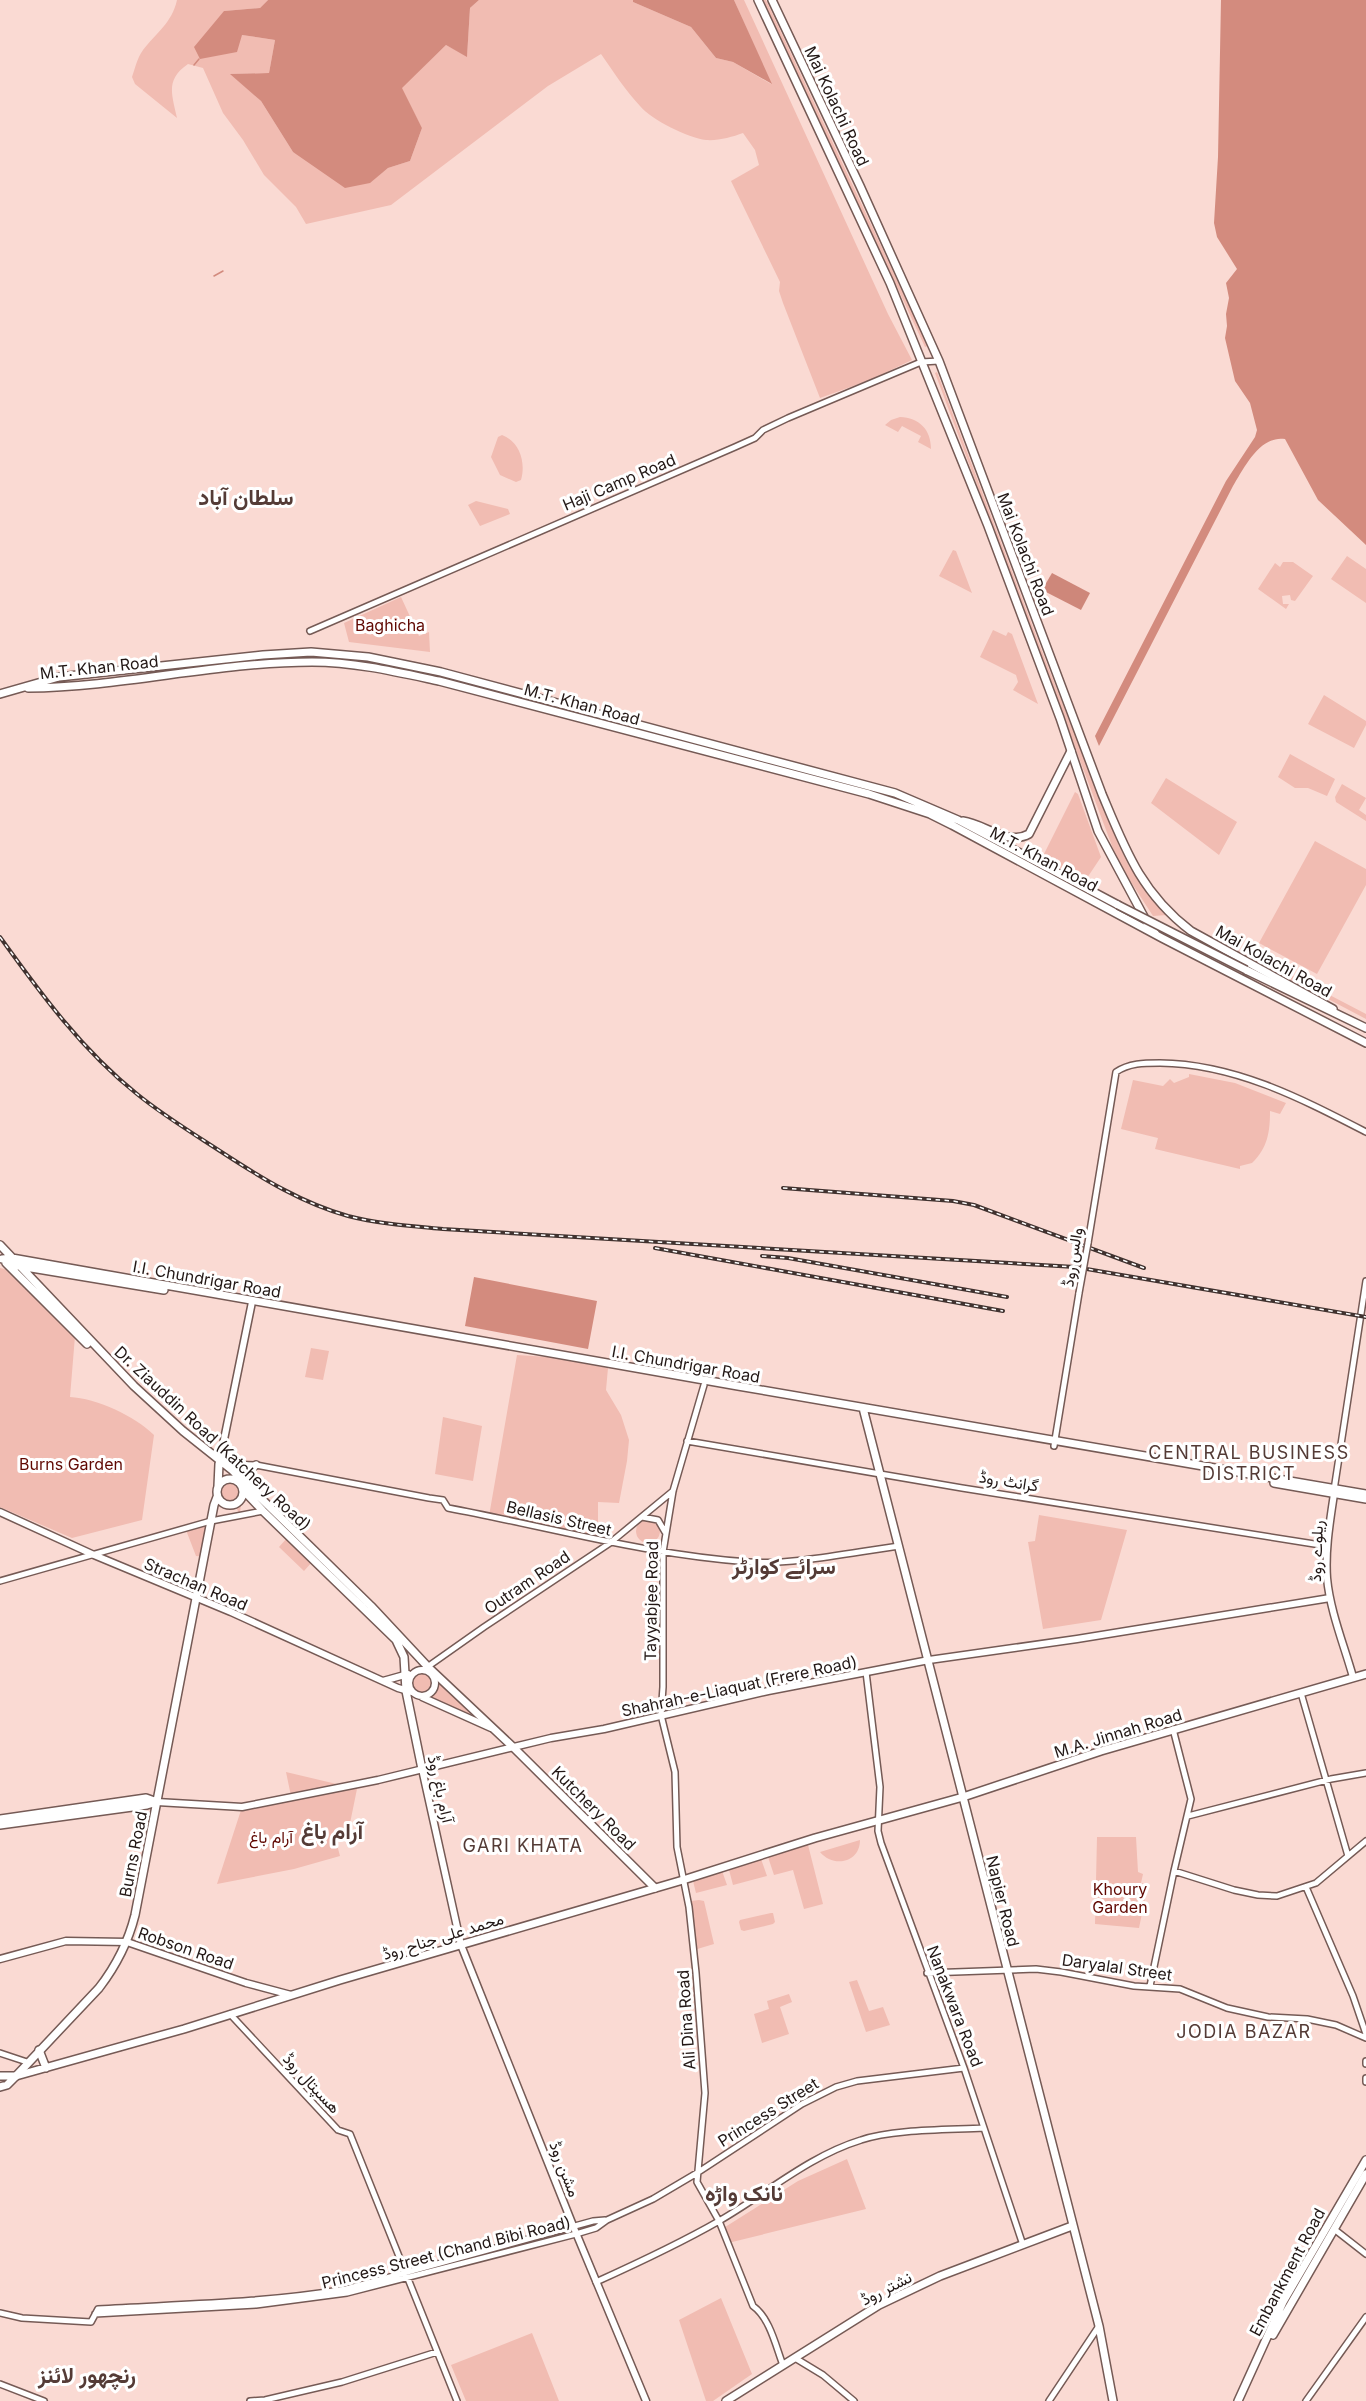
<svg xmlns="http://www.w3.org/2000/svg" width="1366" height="2401" viewBox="0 0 1366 2401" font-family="Inter,Vazirmatn,sans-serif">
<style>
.green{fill:#f1bcb2}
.forest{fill:#ce877a}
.water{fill:#d38b7e}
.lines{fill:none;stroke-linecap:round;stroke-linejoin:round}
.stream{stroke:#d38b7e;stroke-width:1.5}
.tertiary-casing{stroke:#755a55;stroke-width:8}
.secondary-casing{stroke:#755a55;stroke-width:9}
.primary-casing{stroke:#755a55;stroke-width:10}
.trunk-casing{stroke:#755a55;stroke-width:10}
.tertiary{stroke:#fff;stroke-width:5}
.secondary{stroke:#fff;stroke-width:6}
.primary{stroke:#fff;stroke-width:7}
.trunk{stroke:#fff;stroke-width:7}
.rail-casing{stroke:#40322f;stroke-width:4}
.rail{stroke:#fff;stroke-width:1.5;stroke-dasharray:4.5;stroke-linecap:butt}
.tertiary-bridge-casing{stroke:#755a55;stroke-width:8;stroke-linecap:butt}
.trunk-bridge-casing{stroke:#755a55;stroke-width:10;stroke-linecap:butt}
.tertiary-bridge{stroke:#fff;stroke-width:5}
.trunk-bridge{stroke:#fff;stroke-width:7}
.labels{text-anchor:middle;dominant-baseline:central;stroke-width:6;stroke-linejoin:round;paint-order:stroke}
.street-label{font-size:16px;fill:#221715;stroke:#fff}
.park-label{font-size:16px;fill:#600802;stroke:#fff}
.neighbourhood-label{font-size:18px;letter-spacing:1.5px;fill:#543b36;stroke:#fff}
.district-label{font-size:22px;font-weight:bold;fill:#543b36;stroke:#fff}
</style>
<rect width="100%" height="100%" fill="#fadad3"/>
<path class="green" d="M177,0H268L260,8L224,11L242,35L275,40L269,73L231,74L261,101L293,152L369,183L388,168L410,161L422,128L401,88L446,45L467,56L470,8L479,0H633V2L691,27L716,58L733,62L771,84L734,0H744L888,314L912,360L870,380L820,398L783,303L779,291L780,282L731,181L759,165L755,150L743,133C732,137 718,141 706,140C688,138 652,120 640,106C625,90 613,71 601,54L548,86L391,205L306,224L296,207L264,175L243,140L223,113L203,68L188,64C165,80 172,94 177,118L135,84L132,77C135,69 137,58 143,50C156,33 172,23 177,0Z
M763,0H766L928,346L925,347Z
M937,372L1045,659L1119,846L1130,868L1167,915L1153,916L1118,862L935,373Z
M900,417C919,418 931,429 931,449L918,442L921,436L902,426L898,432L885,425L891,420Z
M502,435C520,442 526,463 521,480L516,482L500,475L491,457L498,437Z
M476,501L508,509L510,514L480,526L468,505Z
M953,550L956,551L972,593L939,576Z
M1347,556L1366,569V603L1331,579Z
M1283,562H1293L1313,576L1295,601L1291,600L1290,595L1282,596L1283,604H1289L1286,609L1258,589L1275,563L1280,567Z
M401,597L419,636L429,632L430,652L349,642L344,623Z
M993,630L1006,636L1008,632L1012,634L1038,704L1013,690L1018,682L1016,675L980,657Z
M1324,695L1366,721V725L1354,748L1308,724Z
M1290,754L1335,779L1327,796L1308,788H1295L1278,777Z
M1166,778L1237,822L1219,855L1151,803Z
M1342,784L1366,798L1359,810L1366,815V821L1336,802L1335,797Z
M1075,792L1078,794L1101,857L1085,881L1042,858Z
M1315,841L1366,869V885L1317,974L1259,943Z
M1276,967L1366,1014V1019L1273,970Z
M1189,1074L1235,1083L1286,1103L1280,1114L1270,1111C1270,1131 1268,1148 1252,1163L1240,1166V1169L1155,1149L1158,1138L1121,1129L1133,1080L1163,1086L1170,1079L1174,1083L1189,1077Z
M0,1268L5,1269L75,1336L70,1397C96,1398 135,1416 154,1435L142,1520L72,1538L0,1507Z
M311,1348L329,1351L323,1380L305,1377Z
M517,1355L548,1357L608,1368L606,1390L621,1415L629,1440L627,1461L619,1503L598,1502V1529L610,1543L489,1516Z
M443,1417L482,1426L473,1481L435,1474Z
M232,1479L242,1486C244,1497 240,1505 240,1515L235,1505H226L217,1497C215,1487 221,1479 232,1479Z
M1039,1515L1127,1530L1101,1620L1043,1629L1028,1542L1035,1541Z
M636 1531a12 12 0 1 1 24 0a12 12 0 1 1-24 0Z
M211,1523L204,1557L196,1556L186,1530Z
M287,1538L312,1562L304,1571L279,1547Z
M421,1670L430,1672L483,1720L426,1696L414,1694C406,1684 409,1673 421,1670Z
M286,1772L345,1786L358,1784L347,1838L336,1841L340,1856L294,1869L217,1884L242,1807L291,1796Z
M1097,1837H1136L1138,1872L1143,1874L1141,1883L1148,1884L1139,1928L1095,1924Z
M860,1840C860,1863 833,1868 820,1852Z
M807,1841L823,1904L804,1909L793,1870L774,1875L767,1854Z
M760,1856L767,1876L733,1885L728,1866Z
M721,1868L727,1885L696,1893L692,1877Z
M699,1900L704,1901L714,1944L694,1950L691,1901Z
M771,1913H773L775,1922L773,1924L744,1931L741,1930L739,1922L740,1920Z
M857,1980L869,2011L883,2007L890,2025L866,2032L849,1982Z
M789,1994L792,2002L780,2007L789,2034L762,2043L754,2014L769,2009L767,2001Z
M847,2159L866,2209L728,2243L722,2229L798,2181Z
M721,2298L752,2374L713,2401H706L679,2320Z
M532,2333L559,2401H466L451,2365Z"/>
<path class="forest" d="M1052,573L1090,593L1081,610L1042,590Z"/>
<path class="water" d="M268,0H479L470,8L467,57L446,45L402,88L422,128L410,161L388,168L370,183L345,188L293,152L261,101L230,74L269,73L275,40L242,35L237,52L200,59L194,47L224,11L260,8Z
M633,0H734L772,84L733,62L716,58L691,27L633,2Z
M1221,0H1366V545L1318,500L1285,439C1260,435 1244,468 1233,486L1099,746L1095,736L1226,481L1255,437L1257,430L1250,403L1235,381L1225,338L1227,326L1226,314L1229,298L1226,283L1237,269L1217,237L1214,223L1218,157Z
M474,1277L597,1301L588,1349L465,1326Z"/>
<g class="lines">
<path class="stream" d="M194,65L199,59
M214,276L223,271"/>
<g class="tertiary-casing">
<path id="tertiary" d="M310,631L735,447L755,438L763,430L788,418L921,362L939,361
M1088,1243L1116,1072C1129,1063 1144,1063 1160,1063C1235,1064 1300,1098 1366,1132
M704,1385L673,1491L663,1552V1687L661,1715L675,1772L677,1847L689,1907L696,1973L705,2093L697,2182L719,2221L753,2306C770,2318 776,2347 783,2365
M687,1441L962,1488L1327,1546
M1054,1446L1079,1293
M225,1464L256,1465L429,1498L443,1500L448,1508C549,1527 647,1555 749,1562C794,1565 854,1552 899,1546
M1334,1490L1366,1281
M642,1517L658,1520L665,1532
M0,1581L211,1521L263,1511
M423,1670L484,1627L610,1543L673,1491
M866,1672L880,1787L878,1831L881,1843L964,2068L1023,2245
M1301,1693L1348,1856
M1188,1816L1331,1779L1366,1773
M1174,1871L1234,1890L1258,1895L1277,1896L1316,1883L1366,1841
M1306,1887L1353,1996L1366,2034
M927,1973L1036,1969L1061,1972L1134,1986L1180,1989L1227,2008L1268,2017L1307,2019L1336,2025L1366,2038
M1150,1986L1174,1871L1191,1799L1173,1729
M230,2014L338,2130L350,2134L457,2401
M0,2053L27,2062
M1366,2061V2064
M1366,2078V2082
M1334,2229L1366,2254
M596,2282C638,2263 679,2244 719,2221C766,2194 809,2156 861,2140C893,2129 949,2130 984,2128
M0,2313L22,2318L91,2322L98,2309C181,2304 264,2303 346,2289L593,2221L605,2220
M95,2314L256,2305L347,2293L576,2234L596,2228L607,2220L653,2199L697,2173L802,2104L836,2087L857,2081L964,2068
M795,2358L823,2375L854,2401
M0,2384L44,2401
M250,2401L265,2400L342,2382L437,2352
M1049,2401L1099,2326
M1306,2401L1366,2317"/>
</g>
<g class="secondary-casing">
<path id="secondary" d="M219,1464L252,1302
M1334,1494C1330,1521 1325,1550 1327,1578C1330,1611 1344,1645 1353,1677
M0,1512L94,1555L231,1612L398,1688L412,1692
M409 1683a13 13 0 1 1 26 0a13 13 0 1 1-26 0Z
M383,1681L408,1674
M422,1697L491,1728
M422,1769L461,1945L574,2228L646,2401
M157,1802L242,1807L378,1780L551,1738L604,1729L768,1691L929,1660L1077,1639L1330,1598
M0,1959L66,1941L127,1942L246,1983L291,1995"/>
</g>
<g class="primary-casing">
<path id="primary" d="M758,0L890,283L988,526L1060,718L1098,831L1150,928L1155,933
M772,0L860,186L939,361L1102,794C1125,849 1141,893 1191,931L1333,1009
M0,1245L134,1386L183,1431L232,1470L371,1606L428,1667L514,1748L655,1888
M2,1259L12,1258L114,1276L738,1386L1366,1494
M6,1263L87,1344
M7,1264L164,1290
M863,1408L1099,2326L1113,2401
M217 1492a13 13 0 1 1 26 0a13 13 0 1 1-26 0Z
M1274,1483L1366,1499
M242,1485L246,1493L263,1511L396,1640L404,1657L406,1691L422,1769
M247,1485C243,1477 249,1469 256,1465
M218,1486L219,1464
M0,1819L146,1798L157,1802
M0,1825L147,1805L157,1802
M16,2076L99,1988C116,1966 128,1943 135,1915L214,1505L217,1497
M1273,2335L1366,2174
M726,2401L879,2305L940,2276L1072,2226
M1238,2401L1283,2302L1366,2160"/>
</g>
<g class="trunk-casing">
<path id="trunk" d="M28,688C123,687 217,662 312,662C355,662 397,672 439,681L869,794L930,814L952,825L1162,938L1366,1043
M0,694L59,677L263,655L311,652L368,657L441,672L895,793L958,820L1118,905
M963,821C985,824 1007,846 1029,834L1071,751
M1246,970L1366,1028
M39,2050L46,2068
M0,2076H16L184,2029L340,1980L683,1880L815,1838L963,1797L1101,1751L1366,1674
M0,2087L7,2085L16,2076"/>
</g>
<use href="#tertiary" class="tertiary"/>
<use href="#secondary" class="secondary"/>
<use href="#primary" class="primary"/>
<use href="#trunk" class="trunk"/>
<g class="rail-casing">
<path id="rail" d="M0,937C41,994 82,1050 137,1094C164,1116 194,1134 223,1153C263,1179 302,1203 348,1216C379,1224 411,1226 443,1229L1075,1267L1366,1317
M783,1188L953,1201L974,1205L1144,1268
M655,1248L1003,1311
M762,1256L788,1258L1007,1297"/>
</g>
<use href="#rail" class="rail"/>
<g class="tertiary-bridge-casing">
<path id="tertiary-bridge" d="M1079,1293L1088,1243"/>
</g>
<g class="trunk-bridge-casing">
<path id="trunk-bridge" d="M1118,905L1246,970"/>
</g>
<use href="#tertiary-bridge" class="tertiary-bridge"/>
<use href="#trunk-bridge" class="trunk-bridge"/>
</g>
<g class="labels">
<g class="street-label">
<text transform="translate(837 106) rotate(65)">Mai Kolachi Road</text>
<text transform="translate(619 482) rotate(-23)">Haji Camp Road</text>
<text transform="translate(1026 554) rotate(69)">Mai Kolachi Road</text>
<text transform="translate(99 667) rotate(-6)">M.T. Khan Road</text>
<text transform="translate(582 704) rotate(15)">M.T. Khan Road</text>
<text transform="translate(1044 859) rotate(28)">M.T. Khan Road</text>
<text transform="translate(1274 961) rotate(29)">Mai Kolachi Road</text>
<text transform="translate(1072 1257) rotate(-81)">والس روڈ</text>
<text transform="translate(207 1279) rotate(10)">I.I. Chundrigar Road</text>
<text transform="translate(686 1364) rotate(10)">I.I. Chundrigar Road</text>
<text transform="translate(213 1438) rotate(43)">Dr. Ziauddin Road (Katchery Road)</text>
<text transform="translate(1009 1481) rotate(9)">گرانٹ روڈ</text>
<text transform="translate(559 1518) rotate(13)">Bellasis Street</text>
<text transform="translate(1316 1551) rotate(-88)">ریلوے روڈ</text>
<text transform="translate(527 1582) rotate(-34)">Outram Road</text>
<text transform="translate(196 1584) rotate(23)">Strachan Road</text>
<text transform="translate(651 1601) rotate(-89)">Tayyabjee Road</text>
<text transform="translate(739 1686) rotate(-12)">Shahrah-e-Liaquat (Frere Road)</text>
<text transform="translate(1118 1733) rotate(-17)">M.A. Jinnah Road</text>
<text transform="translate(441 1789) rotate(77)">آرام باغ روڈ</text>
<text transform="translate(594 1808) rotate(45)">Kutchery Road</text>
<text transform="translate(133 1854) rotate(-79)">Burns Road</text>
<text transform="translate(1003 1901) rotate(76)">Napier Road</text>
<text transform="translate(443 1936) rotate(-17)">محمد علی جناح روڈ</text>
<text transform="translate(186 1948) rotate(19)">Robson Road</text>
<text transform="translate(1117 1967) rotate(8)">Daryalal Street</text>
<text transform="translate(955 2006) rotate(69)">Nanakwara Road</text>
<text transform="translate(686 2020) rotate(-94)">Ali Dina Road</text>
<text transform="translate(312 2083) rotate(47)">ھسپتال روڈ</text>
<text transform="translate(768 2112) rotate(-32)">Princess Street</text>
<text transform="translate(565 2169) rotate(69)">مشن روڈ</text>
<text transform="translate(446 2252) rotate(-14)">Princess Street (Chand Bibi Road)</text>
<text transform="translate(1287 2272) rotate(-62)">Embankment Road</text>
<text transform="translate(886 2288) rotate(-27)">نشتر روڈ</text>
</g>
<g class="park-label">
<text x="390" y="625">Baghicha</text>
<text x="71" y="1464">Burns Garden</text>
<text x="271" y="1837">آرام باغ</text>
<text x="1120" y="1889">Khoury<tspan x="1120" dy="18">Garden</tspan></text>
</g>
<g class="neighbourhood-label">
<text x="1249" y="1452">CENTRAL BUSINESS<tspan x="1249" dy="21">DISTRICT</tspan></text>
<text x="523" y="1845">GARI KHATA</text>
<text x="1244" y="2031">JODIA BAZAR</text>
</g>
<g class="district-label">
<text x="246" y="497">سلطان آباد</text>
<text x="784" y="1566">سرائے کوارٹر</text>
<text x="332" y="1831">آرام باغ</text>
<text x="744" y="2193">نانک واڑہ</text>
<text x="87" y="2375">رنچھور لائنز</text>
</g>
</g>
</svg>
